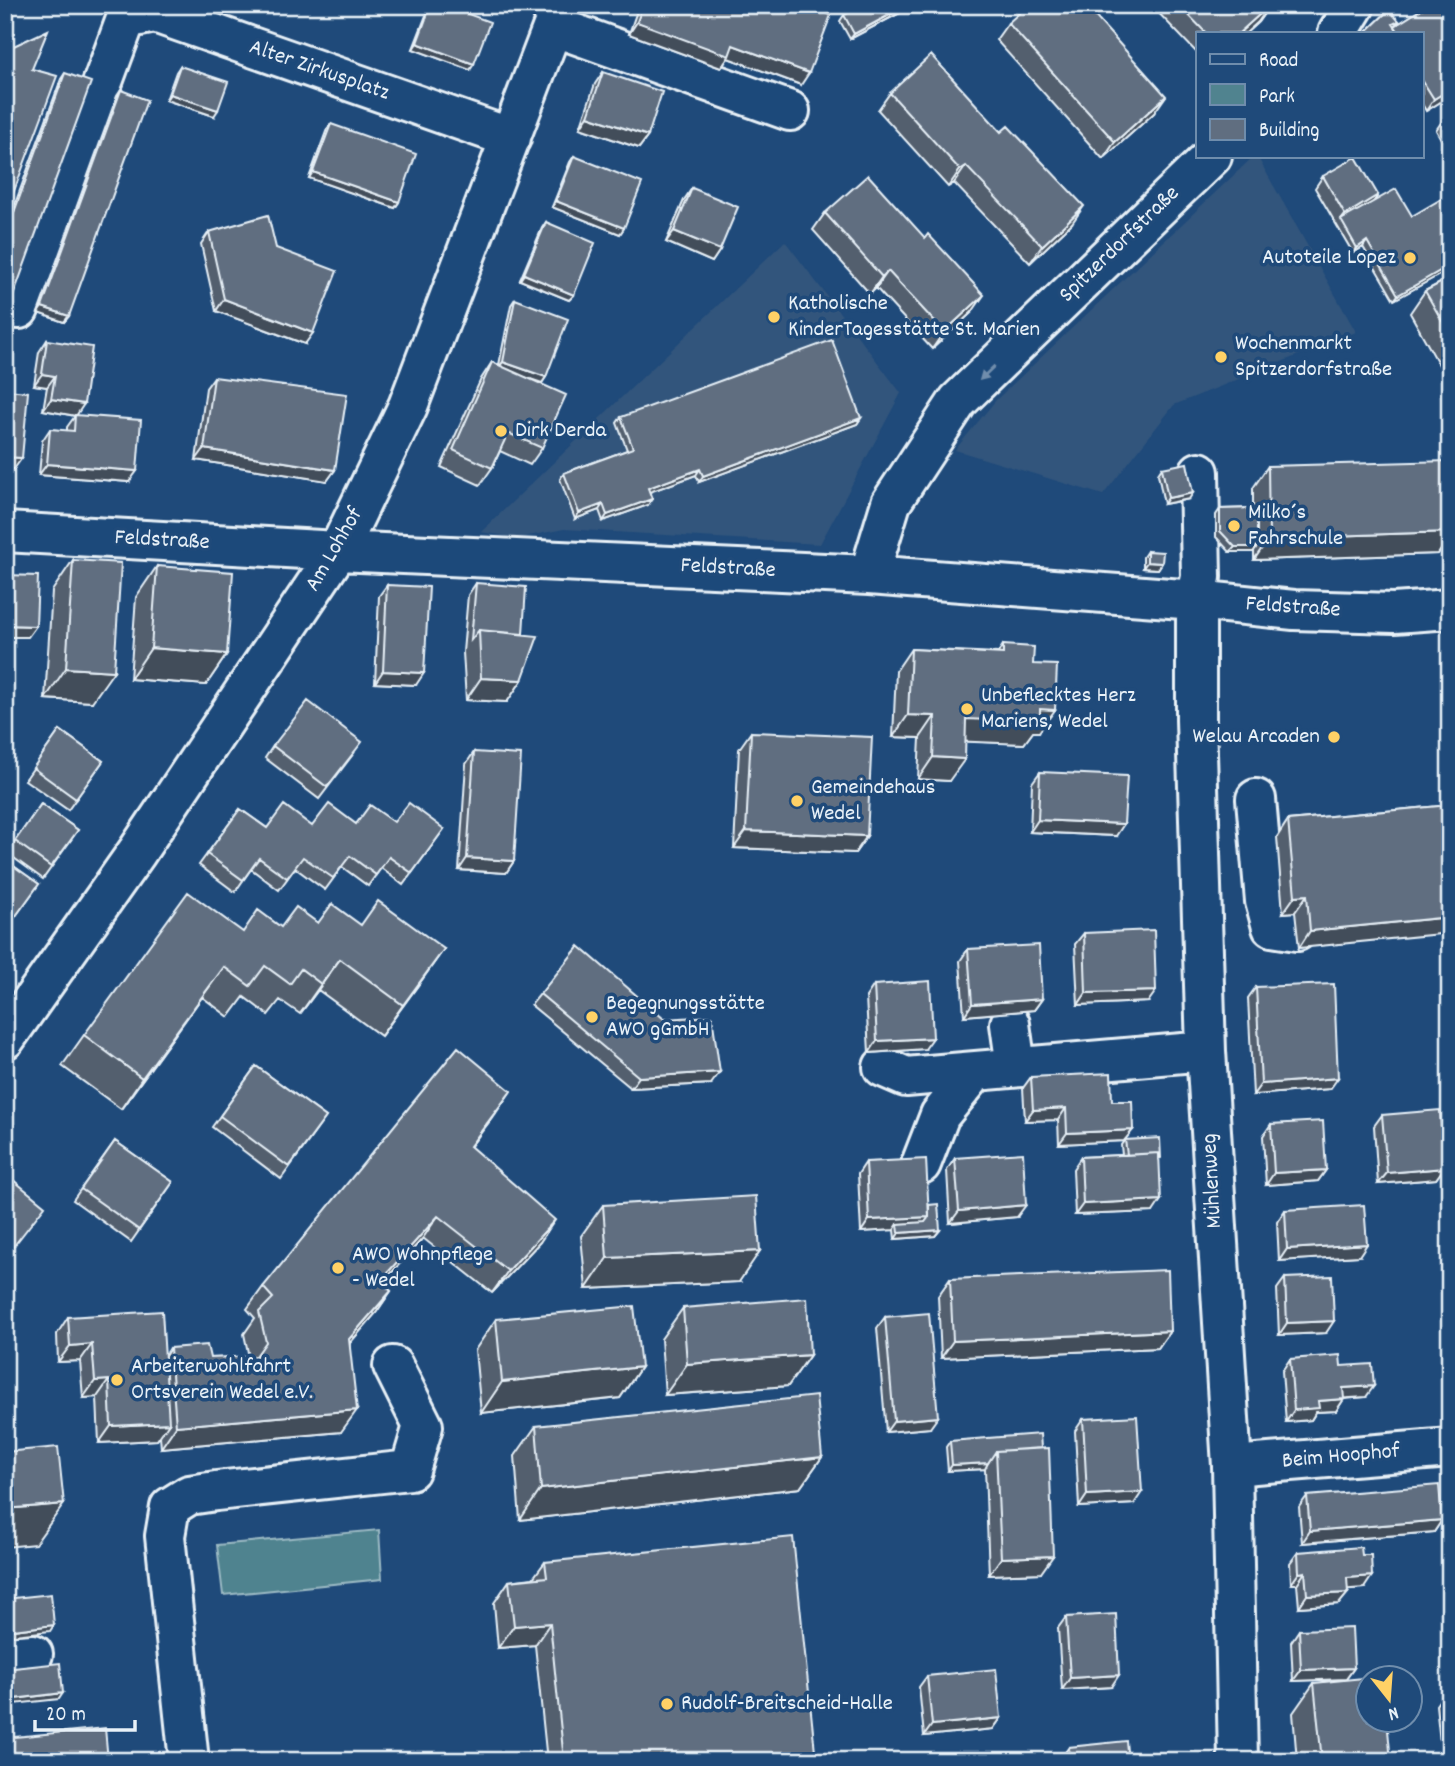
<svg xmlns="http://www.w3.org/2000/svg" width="1455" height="1766" viewBox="0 0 1455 1766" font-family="Dekko,sans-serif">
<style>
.built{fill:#32557c}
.green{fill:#50838f;stroke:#9cbac4;stroke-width:2}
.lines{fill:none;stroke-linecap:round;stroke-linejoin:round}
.minor-casing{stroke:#e8f1f8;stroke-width:44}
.minor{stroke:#1f4a7a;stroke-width:38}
.wall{fill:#535f6e;stroke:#e8f1f8;stroke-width:2}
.shaded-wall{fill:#434d5a;stroke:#e8f1f8;stroke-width:2}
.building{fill:#606e80;stroke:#e8f1f8;stroke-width:2}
.oneway{fill:#6f8dac}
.poi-dot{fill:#ffd166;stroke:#1f4a7a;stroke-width:2.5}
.labels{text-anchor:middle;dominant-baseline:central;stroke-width:7;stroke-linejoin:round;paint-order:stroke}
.street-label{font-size:23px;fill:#e8f1f8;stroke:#1f4a7a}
.poi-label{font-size:23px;fill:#e8f1f8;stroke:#1f4a7a;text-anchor:start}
</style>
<rect width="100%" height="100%" fill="#1f4a7a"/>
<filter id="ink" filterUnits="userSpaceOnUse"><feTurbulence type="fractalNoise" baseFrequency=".0143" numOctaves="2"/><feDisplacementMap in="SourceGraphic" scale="14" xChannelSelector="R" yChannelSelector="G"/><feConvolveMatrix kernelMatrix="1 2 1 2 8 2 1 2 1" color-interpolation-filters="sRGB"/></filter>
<g filter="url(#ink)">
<path class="built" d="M1254,156H1257L1356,332L1174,405L1103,495L955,450L996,400Z
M785,241L901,393L820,544L564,529L518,538L481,532Z"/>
<path class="green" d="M379,1530L382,1579L223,1595L217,1545Z"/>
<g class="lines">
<g class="minor-casing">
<path id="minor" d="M553,26L790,111
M1338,33L1355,5
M19,309L126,19L155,13L511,138
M1199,472L1201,577L1196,600V720L1206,1051L1232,1466L1238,1761
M5,532L338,551L869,575L1196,600L1294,610L1394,613L1450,609
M869,575L891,503L958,401L1212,156
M1256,799L1265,901L1272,927L1297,931
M1010,1024L1016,1067
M5,1039L137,852L338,551L408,406L561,5
M883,1067L906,1077L1206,1051
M921,1164L940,1115L975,1072
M1232,1466L1450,1448
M5,1656L33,1654
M189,1761L165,1536L170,1507L189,1495L216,1491L410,1470L423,1426L393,1366"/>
</g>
<use href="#minor" class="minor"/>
</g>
<path class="wall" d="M430,5H444L470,70L413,49Z
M639,5H806L801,85L728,58L721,68L629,34Z
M863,5H915L850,39L840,21L844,15Z
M1151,5H1270L1258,22L1246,33H1198V54Z
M1428,5H1444L1450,14V96L1426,111L1422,104V33H1365L1389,10L1399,21L1395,26Z
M1008,23L1154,113L1103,159L996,40Z
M180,66L214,116L166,100L176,72Z
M603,72L648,136L639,148L580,128L595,84Z
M65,73L12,299L8,304L5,303V231L61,79Z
M121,90L69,316L64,322L38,313L117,96Z
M890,93L1072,223L1030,263L954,183L948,187L878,110Z
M1450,110V155L1436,130Z
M331,124L399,202L395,208L309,178L327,129Z
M574,156L624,228L620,234L552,207L570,162Z
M1323,176L1378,195L1374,202L1412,216L1450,269L1394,300L1363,247L1353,253L1315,188Z
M692,188L720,250L712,262L666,242L684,200Z
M825,213L972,312L932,349L876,288L870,294L813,230Z
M546,222L574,295L569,300L520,280L542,228Z
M209,232L276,248L305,344L216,311L201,244Z
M1450,278V369L1443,372L1410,313L1425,291Z
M515,299L546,377L542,383L530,379L542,448L530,465L500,451L492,468L480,485L441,467L481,379L492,362L499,365L511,305Z
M47,340L76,415L129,482L39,475L42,441L50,429L67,431V427L75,416L43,410L47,387L34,385L39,352Z
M214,377L335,470L327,481L196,460L206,388Z
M621,417L861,418L857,424L699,482L696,475L649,492L648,505L603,521L599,510L575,519L560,479L564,473L627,450L617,423Z
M1268,466L1450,532V537L1438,554L1254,560V552H1230L1216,537V515L1220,509L1253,508V488Z
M1162,468L1189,499L1164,504L1158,474Z
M1147,551L1162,563L1158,569L1143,568V557Z
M73,560L92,702L45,699L52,591Z
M157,566L227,654L206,685L130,679L136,597Z
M476,583L523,634L522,680L507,702L466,700L463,652L468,595Z
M387,585L416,685L375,683L379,596Z
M1003,645L1033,664L1039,732H1033L1024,744L965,741L949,781L918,779L920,738L893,737L896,671L911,649L998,653Z
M60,730L103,761L68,810L25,780Z
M751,732L867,836L855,853L734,848L739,749Z
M273,746L354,753L319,799L265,758Z
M474,752L514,861L506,873L459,870L466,764Z
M1040,772L1116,836L1030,832L1032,783Z
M41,804L78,830L43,879L7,853Z
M1450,805L1299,948L1295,912L1283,913L1277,837L1288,820Z
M240,809L267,828L394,822L444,829L403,885L381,868L368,886L342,867L325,890L295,868L279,890L251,869L235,892L199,865Z
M5,860L39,884L5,931Z
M318,923L361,925L444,949L381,1036L318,990L300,1014L280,1000L268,1015L244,997L229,1017L202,997L121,1109L62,1066L84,1035L243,932Z
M1084,933L1148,1002L1078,1005L1075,944Z
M968,949L1042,999L1034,1010L964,1016L960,961Z
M874,985L925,1049L869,1053L866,997Z
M1256,987L1330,1089L1253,1095L1248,998Z
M540,994L664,1019L711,1084L631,1088L531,1005Z
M256,1066L326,1117L281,1179L212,1127Z
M1031,1077L1112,1101L1126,1140L1159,1161L1153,1212L1075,1215L1073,1169L1081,1157L1122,1155L1121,1145L1124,1141L1059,1144L1058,1120L1025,1121L1023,1088Z
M496,1113L470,1147L540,1242L492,1293L423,1238L382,1283L391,1291L376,1313L350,1343L341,1432L161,1448L160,1436L157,1440L99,1443L97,1397L83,1398L80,1361L58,1362L57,1334L68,1317L165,1356L170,1348L210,1358L249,1357L244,1334L255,1318L247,1309L263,1287Z
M1382,1115L1444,1168L1436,1179L1378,1184L1374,1126Z
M1271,1124L1326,1170L1318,1181L1266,1185L1263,1136Z
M115,1141L173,1182L131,1242L73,1200Z
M955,1158L1017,1217L950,1223L947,1170Z
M866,1162L929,1205L940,1230L935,1236L895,1239L894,1230L861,1232L858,1174Z
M603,1205L739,1282L586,1289L581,1236Z
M1285,1210L1359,1256L1279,1261L1277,1222Z
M1285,1278L1326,1333L1279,1335L1277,1289Z
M950,1279L1170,1331L1158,1348L941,1358L938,1296Z
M683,1308L810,1355L788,1386L665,1395L661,1339Z
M885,1317L930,1428L886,1432L877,1328Z
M496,1319L641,1367L620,1398L481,1413L475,1350Z
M1290,1359L1341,1366L1366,1397L1344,1399L1336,1411L1316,1412L1311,1420L1286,1422L1282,1371Z
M1083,1419L1134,1504L1079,1507L1075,1431Z
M536,1426L822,1457L800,1488L520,1520L515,1456Z
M950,1441L1041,1448V1573L989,1575L985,1469L948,1471L946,1447Z
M1307,1496L1442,1520L1434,1532L1302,1543L1299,1507Z
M1298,1552L1364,1588L1347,1589L1339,1604L1299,1607L1297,1584H1291L1290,1563Z
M545,1562L816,1761H547L535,1645L498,1648L494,1603L509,1581L533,1578Z
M1066,1617L1111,1687L1062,1690L1058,1628Z
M1299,1630L1354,1668L1346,1679L1293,1681L1291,1642Z
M927,1676L1001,1718L993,1729L924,1736L919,1687Z
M1314,1683L1391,1761H1297L1293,1713Z
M1448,1688H1450V1761H1442L1436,1705Z
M1069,1747L1128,1761H1061V1758Z"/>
<path class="shaded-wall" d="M5,5H23L5,12Z
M908,5H915L850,39L854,34Z
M1270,5L1258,22L1246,33H1239Z
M637,22L733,45L809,73L801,85L728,58L721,68L629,34Z
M417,43L474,64L470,70L413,49Z
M1450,89V96L1426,111L1434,99Z
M170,94L218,110L214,116L166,100Z
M1166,96L1154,113L1103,159L1115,142Z
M588,116L648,136L639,148L580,128Z
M966,166L954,183L948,187L960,170Z
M313,172L399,202L395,208L309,178Z
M1378,195L1370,207L1341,220L1345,215Z
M556,201L624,228L620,234L552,207Z
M1084,206L1072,223L1030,263L1042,246Z
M674,231L720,250L712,262L666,242Z
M1367,241L1363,247L1353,253L1357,248Z
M1450,265V269L1394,300L1398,295Z
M888,271L876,288L870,294L882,277Z
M524,274L574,295L569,300L520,280Z
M984,295L972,312L932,349L944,332Z
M5,296L12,299L8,304L5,303Z
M224,299L313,333L305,344L216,311Z
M42,307L69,316L64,322L38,313Z
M503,362L546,377L542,383L498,368Z
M1450,363V369L1443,372Z
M42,374L55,376L47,387L34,385Z
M51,399L84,404L76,416L43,410Z
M861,418L857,424L699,482L703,476Z
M204,449L335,470L327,481L196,460Z
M5,457L22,458L14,469H5Z
M47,464L137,471L129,482L39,475Z
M700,469L696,475L644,494L648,488Z
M1193,493L1189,499L1164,504L1168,498Z
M652,499L648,505L603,521L607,515Z
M603,504L599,510L575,519L579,513Z
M1450,532V537L1438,554L1254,560L1269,538Z
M1235,547H1257L1253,552H1230Z
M1147,562L1162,563L1158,569L1143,568Z
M5,625L36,626L28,637H5Z
M151,648L227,654L206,685L130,679Z
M66,668L114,671L92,702L45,699Z
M383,671L424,673L416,685L375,683Z
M481,678L522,680L507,702L466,700Z
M1040,709L1055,710L1039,732H1033L1024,744L951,741L966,719Z
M908,715L935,716L920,738L893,737Z
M933,757L965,759L949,781L918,779Z
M1038,820L1124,824L1116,836L1030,832Z
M746,831L867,836L855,853L734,848Z
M467,858L514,861L506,873L459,870Z
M1307,895L1295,912L1283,913L1295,896Z
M1450,917V933L1299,948L1310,931Z
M444,949L422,980L381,1036L403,1005Z
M340,959L318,990L300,1014L321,984Z
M224,967L202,997L121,1109L142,1078Z
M1156,991L1148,1002L1078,1005L1086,993Z
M1042,999L1034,1010L964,1016L972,1004Z
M933,1038L925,1049L869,1053L877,1041Z
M720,1072L711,1084L631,1088L639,1077Z
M1338,1078L1330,1089L1253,1095L1261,1084Z
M511,1091L496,1113L454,1168L470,1146Z
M1066,1108L1058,1120L1025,1121L1033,1110Z
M1133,1130L1124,1141L1059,1144L1067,1133Z
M1444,1168L1436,1179L1378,1184L1387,1173Z
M1326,1170L1318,1181L1266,1185L1274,1173Z
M1161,1200L1153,1212L1075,1215L1083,1204Z
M1026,1205L1017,1217L950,1223L959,1211Z
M438,1216L423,1238L364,1303L380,1281Z
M929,1217L921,1228L898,1224L894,1230L861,1232L869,1220Z
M555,1220L540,1242L492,1293L508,1271Z
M940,1230L935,1236L895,1239L899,1233Z
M1367,1244L1359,1256L1279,1261L1287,1249Z
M760,1251L739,1282L586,1289L607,1258Z
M391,1291L376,1313L334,1361L349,1339Z
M1334,1321L1326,1333L1279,1335L1287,1323Z
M1170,1331L1158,1348L941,1358L953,1341Z
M92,1344L80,1361L58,1362L70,1346Z
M810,1355L788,1386L665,1395L687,1364Z
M641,1367L620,1398L481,1413L502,1382Z
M109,1380L97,1397L83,1398L95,1381Z
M1374,1386L1366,1397L1335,1399L1343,1388Z
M1344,1399L1336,1411L1316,1412L1311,1420L1286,1422L1294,1410L1318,1401Z
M357,1410L341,1432L161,1448L176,1426Z
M938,1417L930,1428L886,1432L894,1421Z
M169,1423L157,1440L99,1443L111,1426Z
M822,1457L800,1488L520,1520L541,1489Z
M988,1463L985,1469L948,1471L952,1465Z
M1142,1492L1134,1504L1079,1507L1087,1495Z
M64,1504L35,1544L5,1547V1509Z
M1442,1520L1434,1532L1302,1543L1310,1531Z
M1053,1556L1041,1573L989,1575L1001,1558Z
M1305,1572L1297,1584H1291L1299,1573Z
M1372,1576L1364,1588L1339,1590L1347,1578Z
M1348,1593L1339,1604L1299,1607L1307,1595Z
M550,1623L535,1645L498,1648L514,1626Z
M54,1625L50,1631L5,1636V1631Z
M1354,1668L1346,1679L1293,1681L1301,1670Z
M1119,1675L1111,1687L1062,1690L1070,1678Z
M63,1693L59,1699L5,1705V1700Z
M1001,1718L993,1729L924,1736L932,1725Z"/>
<path class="building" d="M431,5H444L490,22L474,64L417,43Z
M643,5H806L831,15L809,73L733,45L729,56L637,22Z
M863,5H908L854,34L844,15Z
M1028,5H1085L1166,96L1115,142L1008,23Z
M1179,5H1270L1239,33H1206Z
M1428,5H1444L1450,14V89L1434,99L1422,80V33H1399L1395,26Z
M1389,10L1399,21L1393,24L1399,33H1365Z
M48,30L32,69L57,76L5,215V50Z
M931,55L1001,132L1008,126L1084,206L1042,246L966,166L960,170L890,93Z
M180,66L228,82L218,110L170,94Z
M603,72L662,92L648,136L588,116Z
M65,73L91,82L12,299L5,296V237Z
M121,90L147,100L69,316L42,307Z
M331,124L416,154L399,202L313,172Z
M574,156L642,183L624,228L556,201Z
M1356,157L1378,195L1345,215L1323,176Z
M868,175L925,238L928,234L984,295L944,332L888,271L882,277L825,213Z
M692,188L738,207L720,250L674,231Z
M1396,189L1412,216L1450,194V265L1398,295L1367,241L1357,248L1341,220Z
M268,215L276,248L337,271L313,333L224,299L209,232Z
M546,222L595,243L574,295L524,274Z
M1450,278V335L1425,291Z
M515,299L568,319L546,377L503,362Z
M47,340L92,347L84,404L51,399L55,376L42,374Z
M832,340L861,418L703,476L700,469L648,488L652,499L607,515L603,504L579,513L564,473L633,448L621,417Z
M492,362L566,395L542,448L508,433L492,468L453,450Z
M214,377L347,394L335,470L204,449Z
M5,390L28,392L22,458L5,457Z
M75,415L141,420L137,471L47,464L50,429L74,431Z
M1449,461L1450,532L1269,538L1268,466Z
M1187,463L1193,493L1168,498L1162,468Z
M1257,508V547H1235L1220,531V509Z
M1147,551L1163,552L1162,563L1147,562Z
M73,560L121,563L114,671L66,668Z
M157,566L233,572L227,654L151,648Z
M5,575L38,576L36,626L5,625Z
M476,583L526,587L523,634L479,630L471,640Z
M387,585L429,587L424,673L383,671Z
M479,630L538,636L522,680L481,678Z
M1003,645L1034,647L1033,664L1057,665L1055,710L1040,709V722L966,719L965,759L933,757L935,716L908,715L911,649L1003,654Z
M308,701L362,742L327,787L273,746Z
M60,730L103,761L76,799L33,768Z
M751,732L872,737L867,836L746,831Z
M474,752L521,755L514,861L467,858Z
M1040,772L1127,776L1124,824L1038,820Z
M409,803L444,829L412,873L389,857L376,875L350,856L333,878L303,857L287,878L259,858L243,880L207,854L240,809L267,828L284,805L312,826L329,804L356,824L370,805L394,822Z
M41,804L78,830L51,867L15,841Z
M1450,805V917L1310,931L1307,895L1295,896L1288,820Z
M5,860L39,884L10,924L5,921Z
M188,892L243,932L258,910L281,927L296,907L318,923L332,904L361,925L378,901L444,949L403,1005L340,959L321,984L301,969L290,984L265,966L250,986L224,967L142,1078L84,1035Z
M1154,930L1156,991L1086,993L1084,933Z
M1039,945L1042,999L972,1004L968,949Z
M579,946L664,1019L712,1016L720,1072L639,1077L540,994Z
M930,981L933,1038L877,1041L874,985Z
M1334,984L1338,1078L1261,1084L1256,987Z
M458,1047L511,1091L470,1146L555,1220L508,1271L438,1216L380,1281L391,1291L349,1339L357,1410L176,1426L170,1348L207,1345L210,1358L256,1356L266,1342L259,1312L273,1298L263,1287Z
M256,1066L326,1117L289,1167L220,1116Z
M1111,1073L1112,1101H1132L1133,1130L1067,1133L1066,1108L1033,1110L1031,1077Z
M1440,1110L1444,1168L1387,1173L1382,1115Z
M1323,1121L1326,1170L1274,1173L1271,1124Z
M1160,1138L1161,1158L1159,1159V1153L1127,1155L1125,1140Z
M115,1141L173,1182L139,1230L81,1189Z
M1023,1153L1026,1205L959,1211L955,1158Z
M1159,1153L1161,1200L1083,1204L1081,1157Z
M926,1159L929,1217L869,1220L866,1162Z
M12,1179L45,1206L6,1256L5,1255V1187Z
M756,1196L760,1251L607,1258L603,1205Z
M938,1204L940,1230L899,1233L898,1224L925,1222L929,1217V1205Z
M1364,1205L1367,1244L1287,1249L1285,1210Z
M1168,1270L1170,1331L953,1341L950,1279Z
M1332,1276L1334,1321L1287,1323L1285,1278Z
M807,1298L810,1355L687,1364L683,1308Z
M634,1306L641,1367L502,1382L496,1319Z
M162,1311L169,1423L111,1426L109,1380L95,1381L92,1344L70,1346L68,1317Z
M929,1313L938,1417L894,1421L885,1317Z
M1340,1355L1341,1366L1372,1364L1374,1386L1343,1388L1344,1399L1318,1401L1319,1408L1294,1410L1290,1359Z
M816,1396L822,1457L541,1489L536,1426Z
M1137,1416L1142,1492L1087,1495L1083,1419Z
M1040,1434L1041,1448L996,1451L988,1463L952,1465L950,1441Z
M58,1447L64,1504L5,1509V1452Z
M1049,1448L1053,1556L1001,1558L996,1451Z
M1439,1485L1442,1520L1310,1531L1307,1496Z
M793,1537L816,1761H564L550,1623L514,1626L509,1581L547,1577L545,1562Z
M1361,1547L1362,1555H1371L1372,1576L1347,1578L1348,1593L1307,1595L1305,1572L1299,1573L1298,1552Z
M51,1594L54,1625L5,1631V1599Z
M1116,1614L1119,1675L1070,1678L1066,1617Z
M1352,1628L1354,1668L1301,1670L1299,1630Z
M60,1663L63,1693L5,1700V1669Z
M996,1669L1001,1718L932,1725L927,1676Z
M1383,1676V1678H1368V1720H1387L1391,1761H1322L1314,1683Z
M1448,1688H1450V1707Z
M105,1728L108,1761H5V1738Z
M1126,1741L1128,1761H1070L1069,1747Z"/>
<defs><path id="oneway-solid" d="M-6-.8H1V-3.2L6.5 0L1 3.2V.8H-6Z" transform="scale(1.75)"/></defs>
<use class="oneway" href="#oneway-solid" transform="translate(987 373) rotate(136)"/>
</g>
<g class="poi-dot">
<circle cx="1410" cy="258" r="7"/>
<circle cx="774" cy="317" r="7"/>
<circle cx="1221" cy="357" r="7"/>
<circle cx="501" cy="431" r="7"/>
<circle cx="1234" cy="526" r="7"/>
<circle cx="967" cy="709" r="7"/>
<circle cx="1334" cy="737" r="7"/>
<circle cx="797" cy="801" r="7"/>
<circle cx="592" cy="1017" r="7"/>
<circle cx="338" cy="1268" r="7"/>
<circle cx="117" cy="1380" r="7"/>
<circle cx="667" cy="1704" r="7"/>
</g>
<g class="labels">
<g class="street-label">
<text transform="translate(319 71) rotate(19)">Alter Zirkusplatz</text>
<text transform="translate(1120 245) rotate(-44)">Spitzerdorfstraße</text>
<text transform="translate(162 541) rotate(3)">Feldstraße</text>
<text transform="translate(335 550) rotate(-60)">Am Lohhof</text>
<text transform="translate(728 569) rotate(3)">Feldstraße</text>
<text transform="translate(1293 608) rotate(4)">Feldstraße</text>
<text transform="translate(1213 1181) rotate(-93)">Mühlenweg</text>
<text transform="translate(1341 1457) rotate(-5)">Beim Hoophof</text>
</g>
<g class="poi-label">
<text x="1396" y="258" text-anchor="end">Autoteile Lopez</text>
<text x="788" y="304">Katholische<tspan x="788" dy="26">KinderTagesstätte St. Marien</tspan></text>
<text x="1235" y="344">Wochenmarkt<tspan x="1235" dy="26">Spitzerdorfstraße</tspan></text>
<text x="515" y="431">Dirk Derda</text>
<text x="1248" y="513">Milko´s<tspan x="1248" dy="26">Fahrschule</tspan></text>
<text x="981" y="696">Unbeflecktes Herz<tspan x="981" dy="26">Mariens, Wedel</tspan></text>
<text x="1320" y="737" text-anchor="end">Welau Arcaden</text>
<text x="811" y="788">Gemeindehaus<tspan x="811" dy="26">Wedel</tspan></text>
<text x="606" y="1004">Begegnungsstätte<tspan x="606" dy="26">AWO gGmbH</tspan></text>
<text x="352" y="1255">AWO Wohnpflege<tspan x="352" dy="26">- Wedel</tspan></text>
<text x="131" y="1367">Arbeiterwohlfahrt<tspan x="131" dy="26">Ortsverein Wedel e.V.</tspan></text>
<text x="681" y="1704">Rudolf-Breitscheid-Halle</text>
</g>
</g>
<rect width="1455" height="1766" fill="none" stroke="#1f4a7a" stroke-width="28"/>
<rect x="14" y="14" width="1427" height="1738" fill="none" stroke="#e8f1f8" stroke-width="2.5" filter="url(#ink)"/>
<rect x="1196" y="32" width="228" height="126" fill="#1f4a7a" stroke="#6f8dac" stroke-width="2"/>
<rect x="1210" y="54" width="35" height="10" fill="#1f4a7a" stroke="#6f8dac" stroke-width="2"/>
<text x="1259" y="66" font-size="21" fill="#e8f1f8">Road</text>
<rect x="1210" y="84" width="35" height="21" fill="#50838f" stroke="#6f8dac" stroke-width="2"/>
<text x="1259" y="102" font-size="21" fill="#e8f1f8">Park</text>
<rect x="1210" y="119" width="35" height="21" fill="#606e80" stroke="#6f8dac" stroke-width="2"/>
<text x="1259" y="136" font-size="21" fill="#e8f1f8">Building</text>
<g transform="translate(1389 1699) rotate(163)"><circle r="33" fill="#1f4a7a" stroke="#6f8dac" stroke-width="2"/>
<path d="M0-5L12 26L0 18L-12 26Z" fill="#ffd166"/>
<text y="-10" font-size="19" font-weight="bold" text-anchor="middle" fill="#e8f1f8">N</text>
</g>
<path d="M35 1720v10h100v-10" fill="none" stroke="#e8f1f8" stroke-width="3.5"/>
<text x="46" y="1720" font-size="21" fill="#e8f1f8" stroke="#1f4a7a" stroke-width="5" paint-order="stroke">20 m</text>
</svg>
